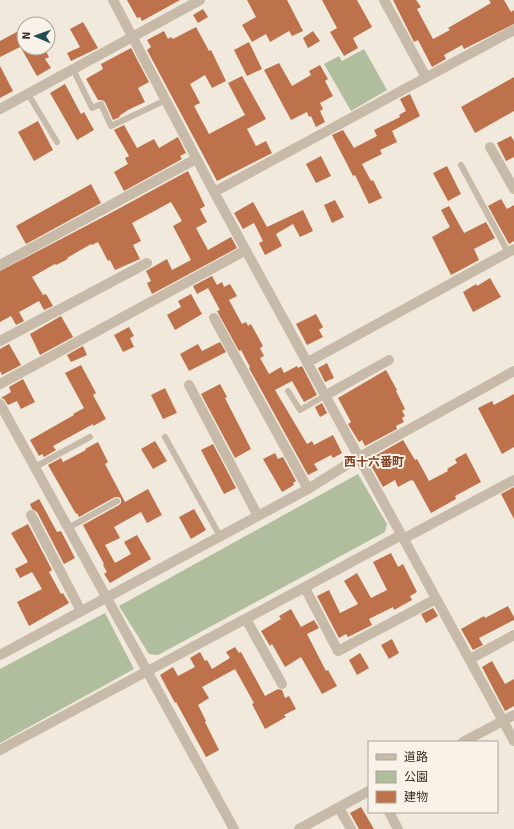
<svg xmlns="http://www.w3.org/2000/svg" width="514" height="829" viewBox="0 0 514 829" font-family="Signika,'Noto Sans JP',sans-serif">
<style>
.green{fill:#b0be9d}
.building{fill:#be724c}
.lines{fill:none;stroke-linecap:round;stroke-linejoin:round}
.lane{stroke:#c8baa9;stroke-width:6}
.street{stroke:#c8baa9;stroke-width:10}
.labels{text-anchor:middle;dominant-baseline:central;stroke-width:4;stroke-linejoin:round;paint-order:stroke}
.quarter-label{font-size:12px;font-weight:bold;fill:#7f4427;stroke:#f8f2e8}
</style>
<rect width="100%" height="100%" fill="#f0e9dc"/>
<path class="green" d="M364,49L387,90L351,111L324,64L339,56L342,61Z
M358,474L387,524L385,532L158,655L149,654L119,606Z
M105,613L134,669L0,743V669Z"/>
<path class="building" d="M127,0H180L142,21L140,17L137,18Z
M247,0H287L303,31L292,36L289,31L270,42L266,34L252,42L242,25L256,17Z
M322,0H357L372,27L353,38L358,48L344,56L330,32L337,28Z
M393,0H416L421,7L417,9L433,39L450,30L448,28L491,3L489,0H504L511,12L514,10V24L464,49L462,45L444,55L446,59L432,67L418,40L414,42Z
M203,9L208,17L198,23L193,15Z
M83,22L98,48L71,61L67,53L80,47L70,29Z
M196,27L209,51L211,50L226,81L212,88L205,75L190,84L200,103L194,106L209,134L245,115L228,83L242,76L266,119L247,129L256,146L266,141L272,153L217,181L147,50L151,47L147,40L164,31L168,39L171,37L173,39Z
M24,28V45L0,57V41Z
M313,31L320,41L308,48L303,38Z
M249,42L262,69L247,76L234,50Z
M21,48H44L49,57L45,59L51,68L37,76Z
M131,48L149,82L138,88L145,102L128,110L119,116L120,117L113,120L105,102L102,100H98L86,79L103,69L101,64Z
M279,63L292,86L311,75L309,71L320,65L328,79L325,81L333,96L320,103L323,109L320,111L325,122L316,127L311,116L309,117L307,112L291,120L264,70Z
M0,66L13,91L0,98Z
M514,77V111L475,133L461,107Z
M65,84L81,114L84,112L94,130L77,140L50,93Z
M410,94L420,116L392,131L397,142L380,150L382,154L362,164L371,181L373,180L382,198L369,204L355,175L353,176L347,164L332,135L343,130L354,148L377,136L374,130L400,117L399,115L406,111L400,99Z
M38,121L53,150L34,161L18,132Z
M124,125L137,148L154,139L159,148L178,137L186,153L180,156L182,159L124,191L114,172L128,164L125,158L129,156L114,130Z
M511,136L514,141V157L506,161L497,143Z
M321,156L331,176L316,183L306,164Z
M447,166L461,194L448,201L433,173Z
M188,171L205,206L200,209L207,222L196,228L208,250L231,237L237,248L152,294L147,283L151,281L146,271L167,259L172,270L191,260L173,226L182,221L171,202L132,223L141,241L133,245L140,259L115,270L110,260L108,261L98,242L92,245L91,244L67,258L68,259L56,265L55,264L32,277L43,295L46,294L53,306L44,310L39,301L19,312L24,321L16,325L11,316L0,322V271L107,215Z
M91,184L101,203L26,244L16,226Z
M501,199L507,209L514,205V241L509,244L488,206Z
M335,200L344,217L332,223L324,205Z
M253,202L267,227L303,210L313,231L300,237L293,224L276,234L282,246L265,255L259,243L263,241L254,223L243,229L234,213Z
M449,206L464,233L486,222L495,238L474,249L479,260L451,275L432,237L450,227L441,210Z
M212,276L217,285L222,282L224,287L230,284L237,296L229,300L242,324L246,322L248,326L251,324L263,346L260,348L264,356L260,358L269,374L281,367L284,373L297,366L298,368L302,366L317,395L304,402L292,381L275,390L307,444L312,441L314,445L333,435L342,453L333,458L331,455L314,464L318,470L308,475L249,368L250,367L241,350L239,351L217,311L220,310L208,288L197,294L193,286Z
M490,278L501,297L473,312L463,292L476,284L477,286Z
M191,294L202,314L175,330L167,315L181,307L178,301Z
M316,314L323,327L319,330L323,337L307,345L296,324Z
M61,316L73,337L40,355L30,334Z
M129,327L134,336L130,338L134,347L123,352L114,335Z
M220,342L226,352L189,371L180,354L198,344L202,351Z
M9,344L21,365L2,375L0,371V349Z
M83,346L87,355L71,362L67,355Z
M327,363L334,378L325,382L318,368Z
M81,365L96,393L93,395L106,419L93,426V424L53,446L56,450L44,457L42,454L39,456L30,440L74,415L73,414L84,408L65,373Z
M386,370L397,390L396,391L405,409L402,411L405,416L402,418L404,422L396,426L397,429L365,446L362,440L359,442L348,424L351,422L338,398Z
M23,379L35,402L21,409L17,401L8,405L4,399L1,398L11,392L9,387Z
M220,384L227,397L225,398L251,449L235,458L201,394Z
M165,388L177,413L163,419L151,395Z
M514,394V447L502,454L478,408L492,401L494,405Z
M322,403L327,413L320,417L315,407Z
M403,440L415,460L417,459L429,481L448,471L447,469L457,463L455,459L466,453L481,482L455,496L456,499L431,513L413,480L412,481L411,480L398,487L395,480L383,487L368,460Z
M155,441L167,461L153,469L141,449Z
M98,442L108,462L105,464L125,502L148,489L162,515L147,523L141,512L114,527L120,538L105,545L115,563L131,554L124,542L137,535L151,559L110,583L104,574L107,572L103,565L104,564L83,525L119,505L121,503V499L119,497H115L79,517L77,513L76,514L48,465L61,458L63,462L86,450L85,449Z
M213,444L236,488L224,494L201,450Z
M275,453L278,459L283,457L296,481L293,483L294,485L282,492L263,459Z
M514,487V519L501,494Z
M39,499L57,532L61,531L75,558L64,564L37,512L32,509L30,504Z
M194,509L206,530L191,539L179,517Z
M28,524L52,570L49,572L61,594L63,593L69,603L29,626L17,602L42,589L32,572L20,578L15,569L28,562L11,533Z
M391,553L398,567L403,564L417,592L410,596L412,600L394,610L393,607L369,619L372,625L348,637L346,634L339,638L317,596L329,590L340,613L358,604L344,581L357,573L371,598L387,590L373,562Z
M508,606L514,617V620L479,638L483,645L473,650L461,629L484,616L485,618Z
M433,608L438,616L426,623L421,614Z
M291,609L301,627L314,620L319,628L307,634L326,671L328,670L337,686L322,694L301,657L285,667L272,644L270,646L261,631L281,619L279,616Z
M392,639L399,653L389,659L381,645Z
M235,647L239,653L241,652L265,696L278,689L282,690L285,698L289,696L296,709L284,715L286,717L265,729L252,704L254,703L235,669L202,687L209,698L198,705L206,721L205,722L219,750L206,757L176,702L175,703L160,675L173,667L178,676L195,667L190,658L200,652L205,661L207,660L212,669L230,658L226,652Z
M360,653L369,668L357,675L349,660Z
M492,661L505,684L514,679V706L505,711L482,667Z
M361,807L374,829H359L350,813Z"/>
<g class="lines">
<path class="lane" d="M73,69L92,108L101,104L111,126L166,100
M28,94L57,142
M461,165L508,252
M288,391L300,410L326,395
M165,437L220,536
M35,467L90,437
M68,528L117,501"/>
<path class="street" d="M113,0L214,192L514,741
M384,0L426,77
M0,109L200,0
M490,147L514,189
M214,192L514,30
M0,265L196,159
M214,318L308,489
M0,341L147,263
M308,362L514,249
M0,384L246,250
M189,385L258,516
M326,395L389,360
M0,404L234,829
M31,515L81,611
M403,539L514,480
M305,588L338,651L436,599
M246,619L282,684
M0,655L308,489L359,457L514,371
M470,659L514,635
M463,742L514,715
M0,750C133,678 268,608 401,535
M339,808L351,829
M389,812L398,829
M299,829L369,791"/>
</g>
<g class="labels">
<g class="quarter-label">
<text x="374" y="462">西十六番町</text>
</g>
</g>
<rect x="368" y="741" width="130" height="72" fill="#f8f2e8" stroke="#aaa49b"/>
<rect x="376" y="754" width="20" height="6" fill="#c8baa9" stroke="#aaa49b"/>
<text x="404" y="761" font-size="12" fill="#352e28">道路</text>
<rect x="376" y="771" width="20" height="12" fill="#b0be9d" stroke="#aaa49b"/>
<text x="404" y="781" font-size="12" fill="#352e28">公園</text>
<rect x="376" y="791" width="20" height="12" fill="#be724c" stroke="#aaa49b"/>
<text x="404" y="801" font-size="12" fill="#352e28">建物</text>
<g transform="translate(36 36) rotate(272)"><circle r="19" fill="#f8f2e8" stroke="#aaa49b"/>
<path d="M0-3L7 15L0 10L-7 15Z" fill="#204c54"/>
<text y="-6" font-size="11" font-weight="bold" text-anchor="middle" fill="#352e28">N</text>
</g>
</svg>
